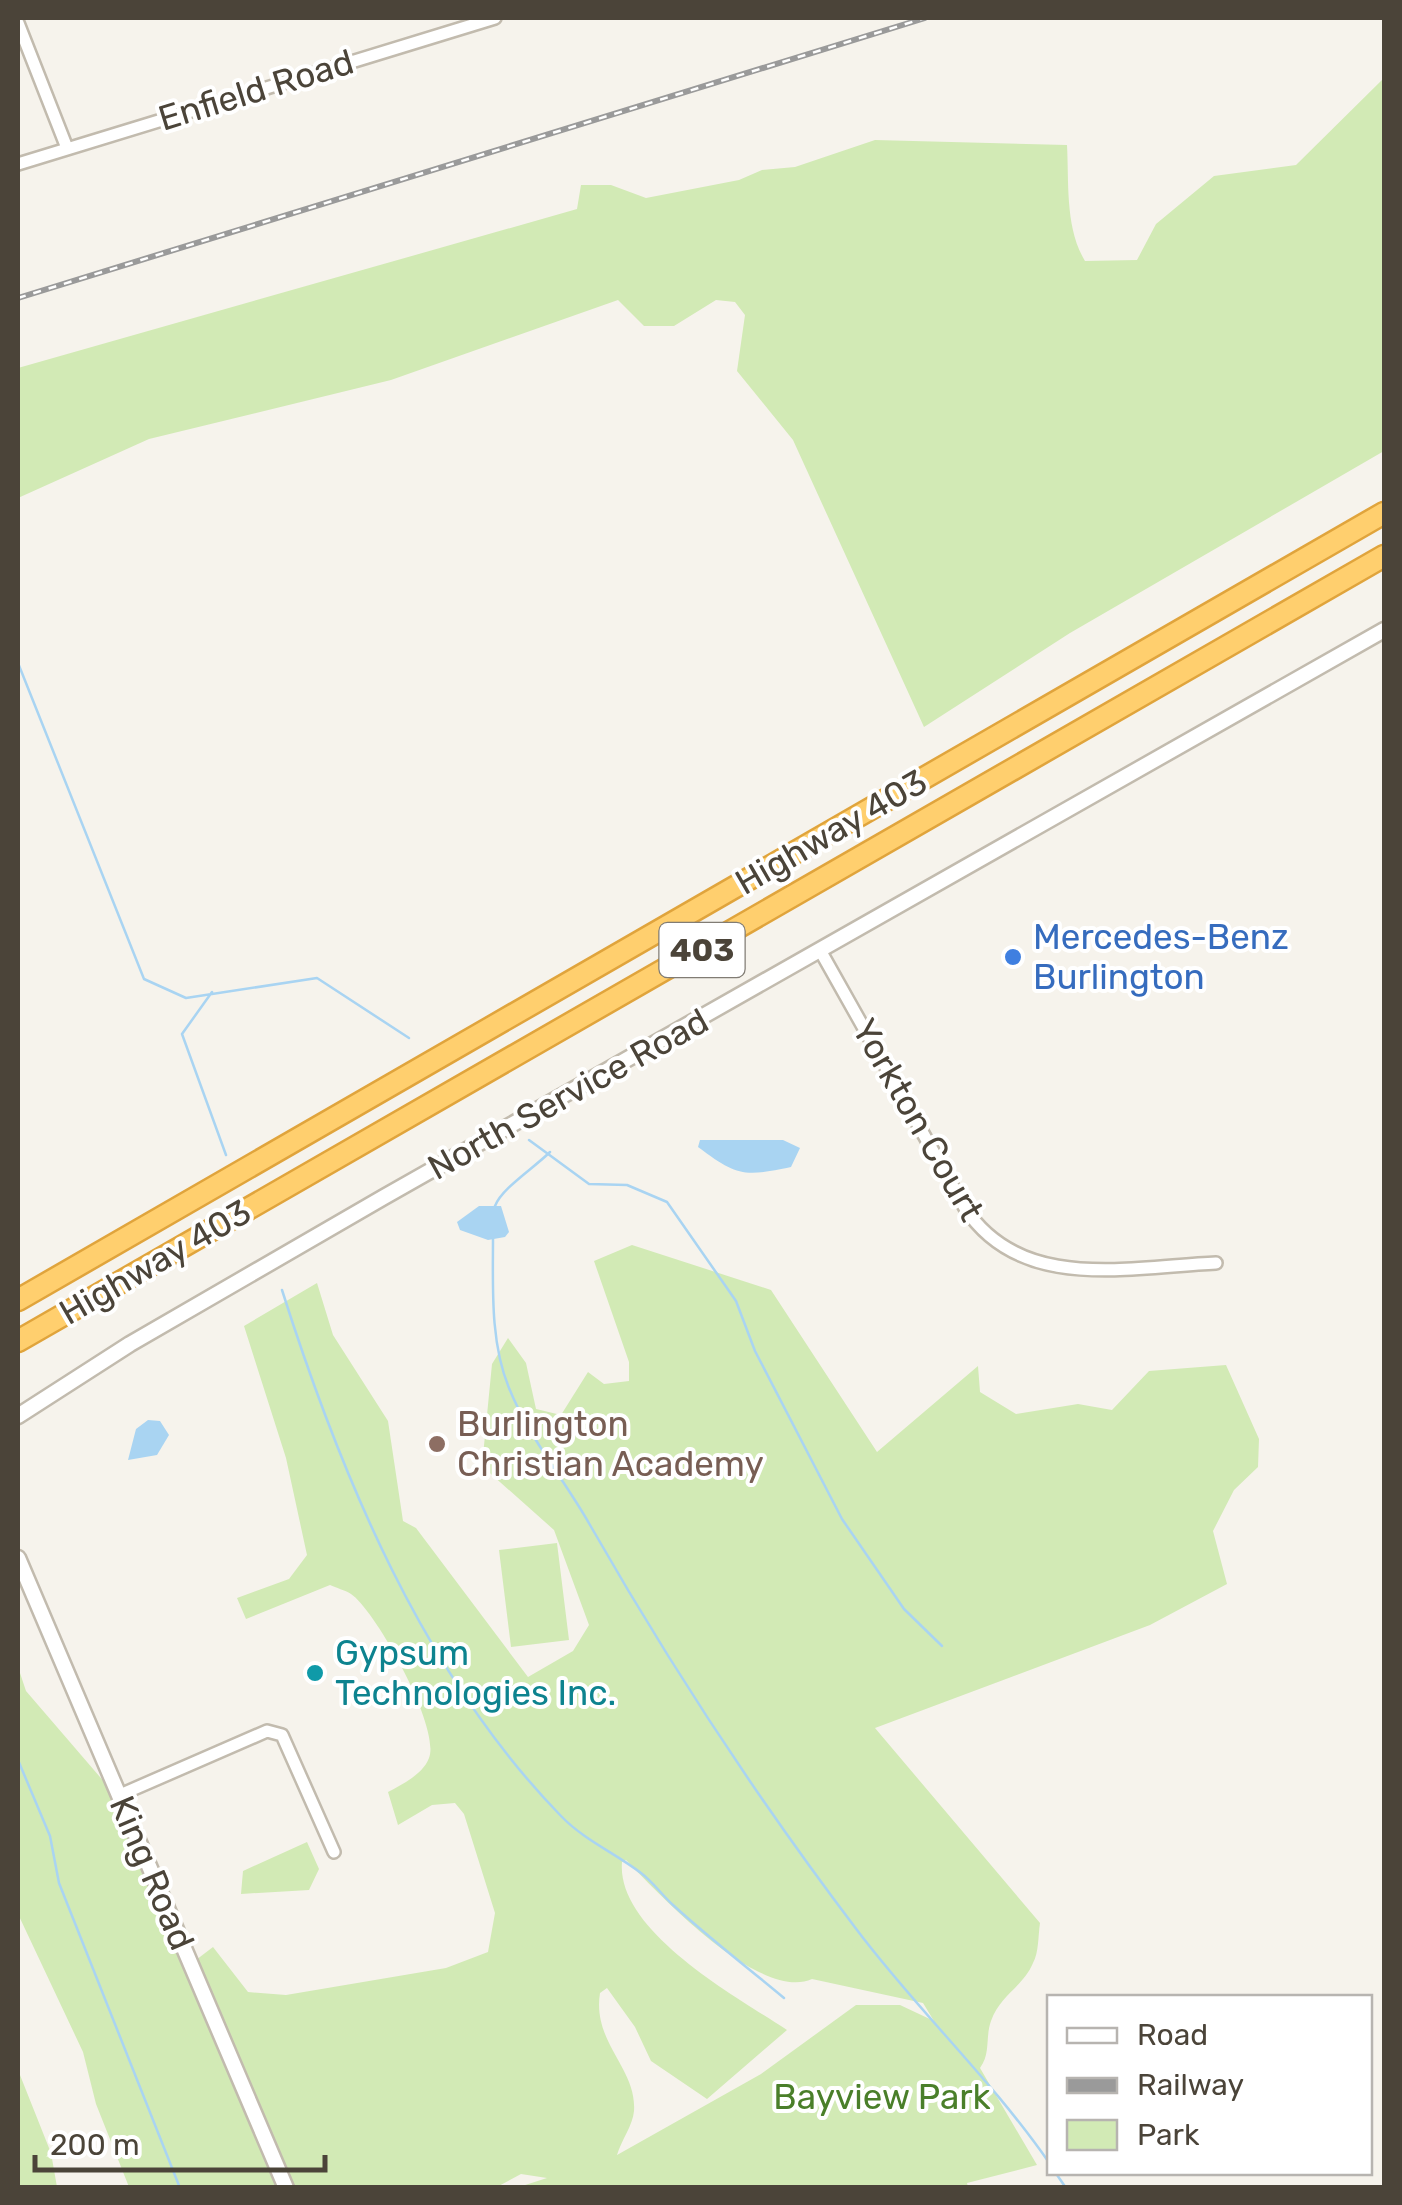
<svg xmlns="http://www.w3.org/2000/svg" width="1402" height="2205" viewBox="0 0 1402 2205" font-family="Rubik,sans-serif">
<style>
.green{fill:#d2eab5;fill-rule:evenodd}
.water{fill:#a9d4f2}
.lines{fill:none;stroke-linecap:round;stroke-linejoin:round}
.stream{stroke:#a9d4f2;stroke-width:2.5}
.minor-casing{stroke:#c2bbae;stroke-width:16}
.tertiary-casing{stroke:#c2bbae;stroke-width:19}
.motorway-casing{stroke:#e0a43c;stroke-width:25}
.minor{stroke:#fff;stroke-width:11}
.tertiary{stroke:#fff;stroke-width:14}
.motorway{stroke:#ffcf6e;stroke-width:20}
.rail-casing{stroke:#9a9a9a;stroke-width:6}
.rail{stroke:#fff;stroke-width:2.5;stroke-dasharray:8;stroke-linecap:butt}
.shop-dot{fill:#3f7fe0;stroke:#fff;stroke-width:4}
.education-dot{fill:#8d6e63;stroke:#fff;stroke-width:4}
.culture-dot{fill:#0f9aa8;stroke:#fff;stroke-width:4}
.labels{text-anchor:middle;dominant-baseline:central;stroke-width:8;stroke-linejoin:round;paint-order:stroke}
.shield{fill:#fff;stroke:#817c74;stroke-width:2.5}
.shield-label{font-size:32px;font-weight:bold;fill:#4b4439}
.street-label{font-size:35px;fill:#4b4439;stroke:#fff}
.shop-label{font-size:35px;fill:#366cbe;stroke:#fff;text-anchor:start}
.education-label{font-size:35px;fill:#785e54;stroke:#fff;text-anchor:start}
.culture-label{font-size:35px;fill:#0d838f;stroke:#fff;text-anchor:start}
.park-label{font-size:35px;fill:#4a7f2a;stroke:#fff}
</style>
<rect width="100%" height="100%" fill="#f6f3ec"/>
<path class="green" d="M1384,78V451L1070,633L924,727L793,440L737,371L745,315L735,302L716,300L674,326H644L618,300L391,380L149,439L18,498V368L577,209L581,185H611L646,198L739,180L762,170L795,167L875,140L1067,145C1069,183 1065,228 1085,261L1137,260L1156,224L1214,176L1296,165Z
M632,1245L771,1290L877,1452L978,1366L980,1392L1016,1414L1078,1404L1112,1410L1149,1371L1226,1365L1259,1439L1258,1467L1234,1490L1213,1531L1227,1584L1150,1625L875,1728L1040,1923C1038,1936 1039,1952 1033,1963C1023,1987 1000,1995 991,2021C985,2038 991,2053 980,2068L1037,2165L967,2183L968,2187H519L547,2178L521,2174L495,2188L129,2187L96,2104L83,2052L18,1914V1667L26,1691L106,1784L192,1963L213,1947L248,1992L286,1995L446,1968L488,1952L495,1913L464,1814L455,1803L432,1805L398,1825L388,1792C403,1784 423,1774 429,1758C441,1728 376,1611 351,1594C345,1590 336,1588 330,1585L246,1619L237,1598L289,1579L307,1555L286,1458L244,1326L317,1283L333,1335L388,1421L403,1521L416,1528L528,1677L573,1651L589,1625L554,1530L482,1466L492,1364L508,1338L526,1363L536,1409L561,1415L588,1372L604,1384L629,1381V1362L594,1261ZM626,1860C661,1896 760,2002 812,1979L923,2003L934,2021L900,2005H856L761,2074L617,2155C621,2141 633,2125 634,2111C637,2068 592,2043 600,1993L607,1988L635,2027L651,2061L707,2099L787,2030C737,1997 616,1931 622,1862Z
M557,1543L569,1640L511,1647L499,1550Z
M307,1842L319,1869L309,1890L241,1894L243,1871Z
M18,2070L51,2153L57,2187H18Z"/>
<path class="water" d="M700,1140H783L800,1148L791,1167C743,1177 737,1176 698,1147Z
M479,1206H501L509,1232L505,1237L488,1240L460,1230L457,1222Z
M148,1420L160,1421L169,1435L157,1455L128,1460L136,1429Z"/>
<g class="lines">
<path class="stream" d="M18,663L144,979L186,998L317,978L409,1038
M212,992L182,1034L226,1155
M529,1140L589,1184L627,1185L667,1202L736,1301L755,1351L842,1519L904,1609L942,1646
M495,1206C502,1188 534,1168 550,1152
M493,1238C493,1287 490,1342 509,1388C529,1438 564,1479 590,1525C670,1665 759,1801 857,1930C918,2011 992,2080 1050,2164
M282,1290C341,1476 423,1674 561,1816C584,1840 615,1853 641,1873C653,1882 662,1895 673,1905C709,1938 747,1967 784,1998
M18,1760L50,1836L59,1883L180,2188
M1055,2172L1066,2188
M18,2187V2188"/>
<g class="minor-casing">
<path id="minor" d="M18,23L67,148
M18,164L495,18
M821,952L965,1208C1021,1293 1129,1267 1216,1263
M120,1795L267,1731L282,1735L334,1852"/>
</g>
<g class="tertiary-casing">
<path id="tertiary" d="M18,1416L130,1344L384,1197L1384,630
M18,1558L286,2188"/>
</g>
<g class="motorway-casing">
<path id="motorway" d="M18,1300L1384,513
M18,1341L1384,556"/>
</g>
<use href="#minor" class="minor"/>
<use href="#tertiary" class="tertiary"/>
<use href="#motorway" class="motorway"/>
<g class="rail-casing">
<path id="rail" d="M18,298L925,18"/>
</g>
<use href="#rail" class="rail"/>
</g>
<circle class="shop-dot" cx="1013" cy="957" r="10"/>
<circle class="education-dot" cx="437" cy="1444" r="10"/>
<circle class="culture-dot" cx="315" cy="1673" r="10"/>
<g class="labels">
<rect class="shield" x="659.5" y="923" width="85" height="54" rx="8"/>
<g class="shield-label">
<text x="702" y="950">403</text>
</g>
<g class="street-label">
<text transform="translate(256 90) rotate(-17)">Enfield Road</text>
<text transform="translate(831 832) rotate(-30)">Highway 403</text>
<text transform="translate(568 1094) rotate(-29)">North Service Road</text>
<text transform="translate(918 1120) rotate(60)">Yorkton Court</text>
<text transform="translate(155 1262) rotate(-30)">Highway 403</text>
<text transform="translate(152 1873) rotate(67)">King Road</text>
</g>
<g class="shop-label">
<text x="1033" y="937">Mercedes-Benz<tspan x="1033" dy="40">Burlington</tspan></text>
</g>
<g class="education-label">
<text x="457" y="1424">Burlington<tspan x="457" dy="40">Christian Academy</tspan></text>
</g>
<g class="culture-label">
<text x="335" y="1653">Gypsum<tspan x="335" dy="40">Technologies Inc.</tspan></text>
</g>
<g class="park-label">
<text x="882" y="2097">Bayview Park</text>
</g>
</g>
<rect width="1402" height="2205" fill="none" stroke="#4b4439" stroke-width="40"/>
<rect x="1047" y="1995" width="325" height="180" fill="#ffffff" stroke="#b7b4b0" stroke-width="2.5"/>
<rect x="1067" y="2028" width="50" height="15" fill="#ffffff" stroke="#b7b4b0" stroke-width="2.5"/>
<text x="1137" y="2045" font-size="30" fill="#4b4439">Road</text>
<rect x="1067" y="2078" width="50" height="15" fill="#9a9a9a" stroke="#b7b4b0" stroke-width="2.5"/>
<text x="1137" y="2095" font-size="30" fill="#4b4439">Railway</text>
<rect x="1067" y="2120" width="50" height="30" fill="#d2eab5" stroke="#b7b4b0" stroke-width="2.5"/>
<text x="1137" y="2145" font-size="30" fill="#4b4439">Park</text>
<path d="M35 2155v15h290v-15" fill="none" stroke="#4b4439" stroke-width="5"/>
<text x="50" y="2155" font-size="30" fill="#4b4439" stroke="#ffffff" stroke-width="8" paint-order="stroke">200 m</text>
</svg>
